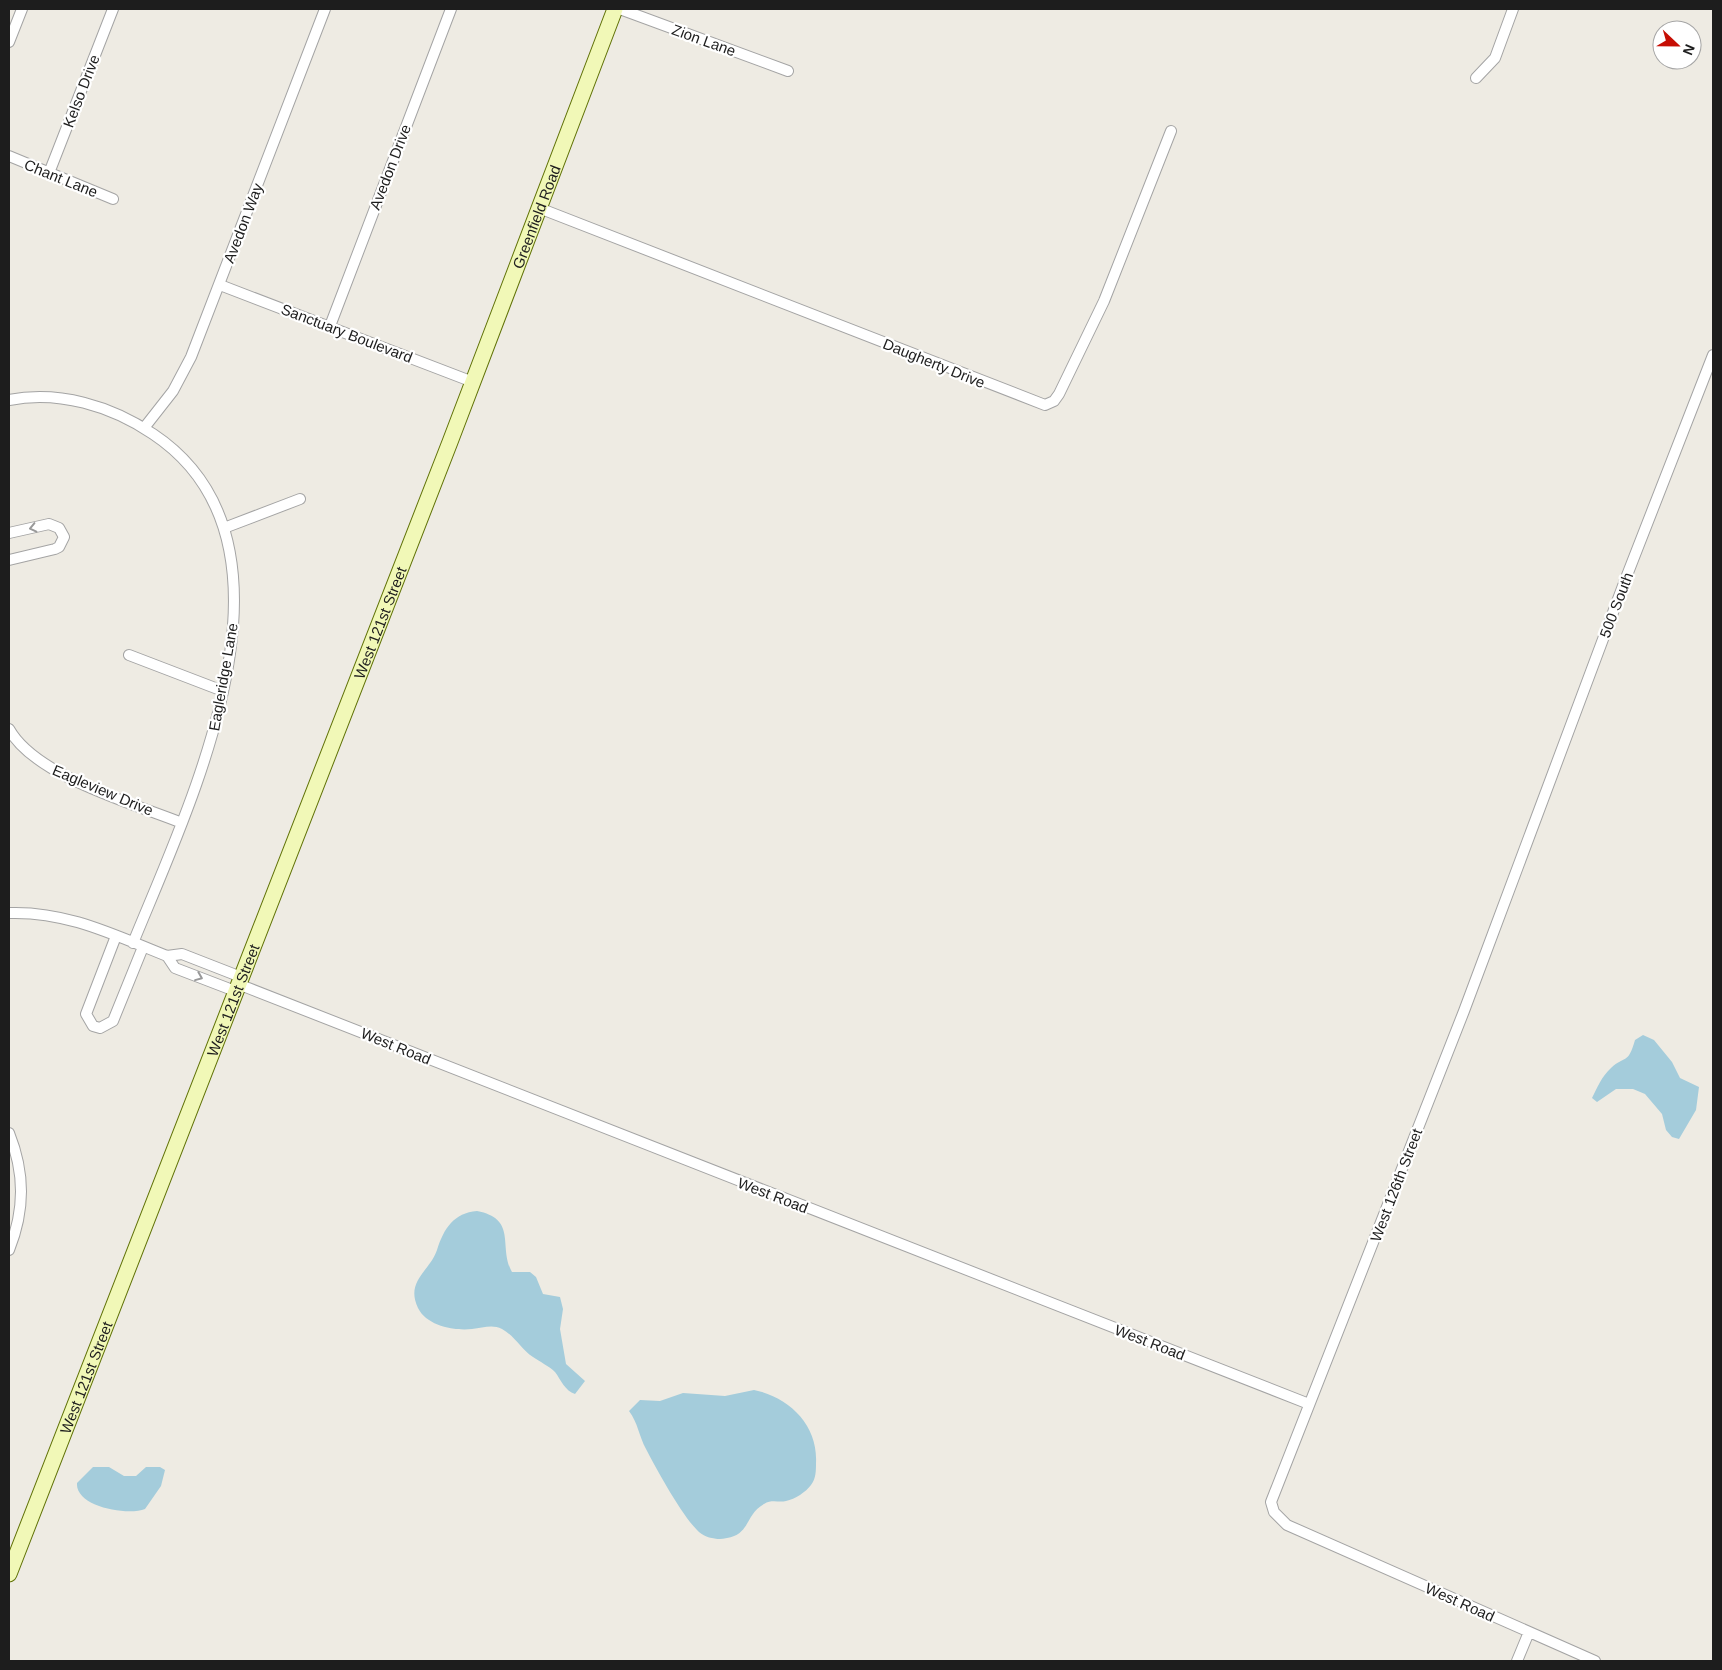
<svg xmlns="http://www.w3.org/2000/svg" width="1722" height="1670" viewBox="0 0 1722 1670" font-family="Arial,sans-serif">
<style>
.water{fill:#a4ccdb}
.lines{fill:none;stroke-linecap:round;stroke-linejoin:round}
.street-casing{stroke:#a4a4a4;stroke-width:12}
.secondary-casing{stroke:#607207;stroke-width:17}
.street{stroke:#fff;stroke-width:10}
.secondary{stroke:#f1f8b7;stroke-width:15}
.oneway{stroke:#999}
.labels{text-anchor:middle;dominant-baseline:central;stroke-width:4.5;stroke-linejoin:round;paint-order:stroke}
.street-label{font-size:15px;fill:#1d1d1d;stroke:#fff}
</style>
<rect width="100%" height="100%" fill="#eeebe3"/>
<path class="water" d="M1643,1035L1654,1040L1672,1062L1680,1078L1699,1087L1696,1110L1679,1139L1672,1137L1666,1130L1662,1114L1645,1094L1633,1089H1616L1597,1102L1592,1098C1597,1088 1602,1076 1611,1068C1625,1055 1628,1065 1635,1040Z
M477,1211C518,1219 498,1247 512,1272H530L536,1277L543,1294L560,1297L563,1309L560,1329L566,1364L585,1381L575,1394C565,1391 561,1380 555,1372C549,1366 540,1362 533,1357C521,1349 515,1336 502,1329C492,1324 483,1328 472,1329C454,1331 427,1326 418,1308C405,1281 430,1271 437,1250C444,1228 454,1213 477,1211Z
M754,1390C789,1397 818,1425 816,1463C816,1470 816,1479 811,1485C806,1492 795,1499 786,1501C779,1503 772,1499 764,1504C743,1516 752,1537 720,1539C713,1539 705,1537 699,1532C682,1516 657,1470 646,1449C639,1436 638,1423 629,1411L640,1400L660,1401L683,1393L725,1396Z
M93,1467H109L124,1476H136L146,1467H160L165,1470L161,1486L145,1509C128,1516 75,1507 77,1483Z"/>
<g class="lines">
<g class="street-casing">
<path id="street" d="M620,9L788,71
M9,42L22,9
M1476,78L1495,58L1513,9
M9,156L113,199
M49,173L113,9
M539,208L1045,405L1054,401L1059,394L1104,301L1171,131
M220,285L473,382
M330,326L451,9
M9,400C59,390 111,406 153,434C318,544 189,805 133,943
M144,428L173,391L191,357L325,9
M224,528L300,499
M9,533L49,524L59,528L64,537L59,547L55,549L9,560
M129,655L223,691
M9,729C35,776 132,803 182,823
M9,913C67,911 114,935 167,956L182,954L241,977
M116,936L86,1014L93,1026L100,1028L113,1021L143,947
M167,956L175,968L235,991
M238,984L1309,1404
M9,1133C25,1173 25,1210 9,1250
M1517,1661L1529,1632
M1595,1661L1287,1525L1274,1512L1271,1502L1464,1011L1624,583L1713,355"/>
</g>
<g class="secondary-casing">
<g id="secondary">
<path id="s1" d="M9,1574L450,442L615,9"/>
</g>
</g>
<use href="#street" class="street"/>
<use href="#secondary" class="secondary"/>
</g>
<defs><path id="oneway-chevron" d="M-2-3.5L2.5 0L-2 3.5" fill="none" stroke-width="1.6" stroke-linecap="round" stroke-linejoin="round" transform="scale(1.25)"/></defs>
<g class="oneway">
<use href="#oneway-chevron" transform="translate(33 528) rotate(167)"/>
<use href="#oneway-chevron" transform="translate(199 977) rotate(22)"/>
</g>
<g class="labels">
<g class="street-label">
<text transform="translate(704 40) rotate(20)">Zion Lane</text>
<text transform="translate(81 91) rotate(-69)">Kelso Drive</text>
<text transform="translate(390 167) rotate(-69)">Avedon Drive</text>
<text transform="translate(61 178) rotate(22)">Chant Lane</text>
<text stroke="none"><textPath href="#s1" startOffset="1456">Greenfield Road</textPath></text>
<text transform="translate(243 223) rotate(-69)">Avedon Way</text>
<text transform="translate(347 333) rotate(21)">Sanctuary Boulevard</text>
<text transform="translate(934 363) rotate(22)">Daugherty Drive</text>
<text transform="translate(1616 605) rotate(-69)">500 South</text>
<text stroke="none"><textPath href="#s1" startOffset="1021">West 121st Street</textPath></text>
<text transform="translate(223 677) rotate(-80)">Eagleridge Lane</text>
<text transform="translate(103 790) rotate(23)">Eagleview Drive</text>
<text stroke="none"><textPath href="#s1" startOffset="616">West 121st Street</textPath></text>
<text transform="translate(396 1046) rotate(22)">West Road</text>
<text transform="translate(1396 1185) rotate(-69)">West 126th Street</text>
<text transform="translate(773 1195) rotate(21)">West Road</text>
<text transform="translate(1150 1342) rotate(21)">West Road</text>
<text stroke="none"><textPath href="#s1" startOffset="211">West 121st Street</textPath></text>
<text transform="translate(1460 1602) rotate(24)">West Road</text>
</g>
</g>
<rect width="1722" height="1670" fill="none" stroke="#1d1d1d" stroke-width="20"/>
<g transform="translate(1677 45) rotate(112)"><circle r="24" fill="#ffffff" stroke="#a5a5a5"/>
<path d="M0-4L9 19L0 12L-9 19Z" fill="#c60e04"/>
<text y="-8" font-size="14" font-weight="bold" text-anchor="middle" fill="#1d1d1d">N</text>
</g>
</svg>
